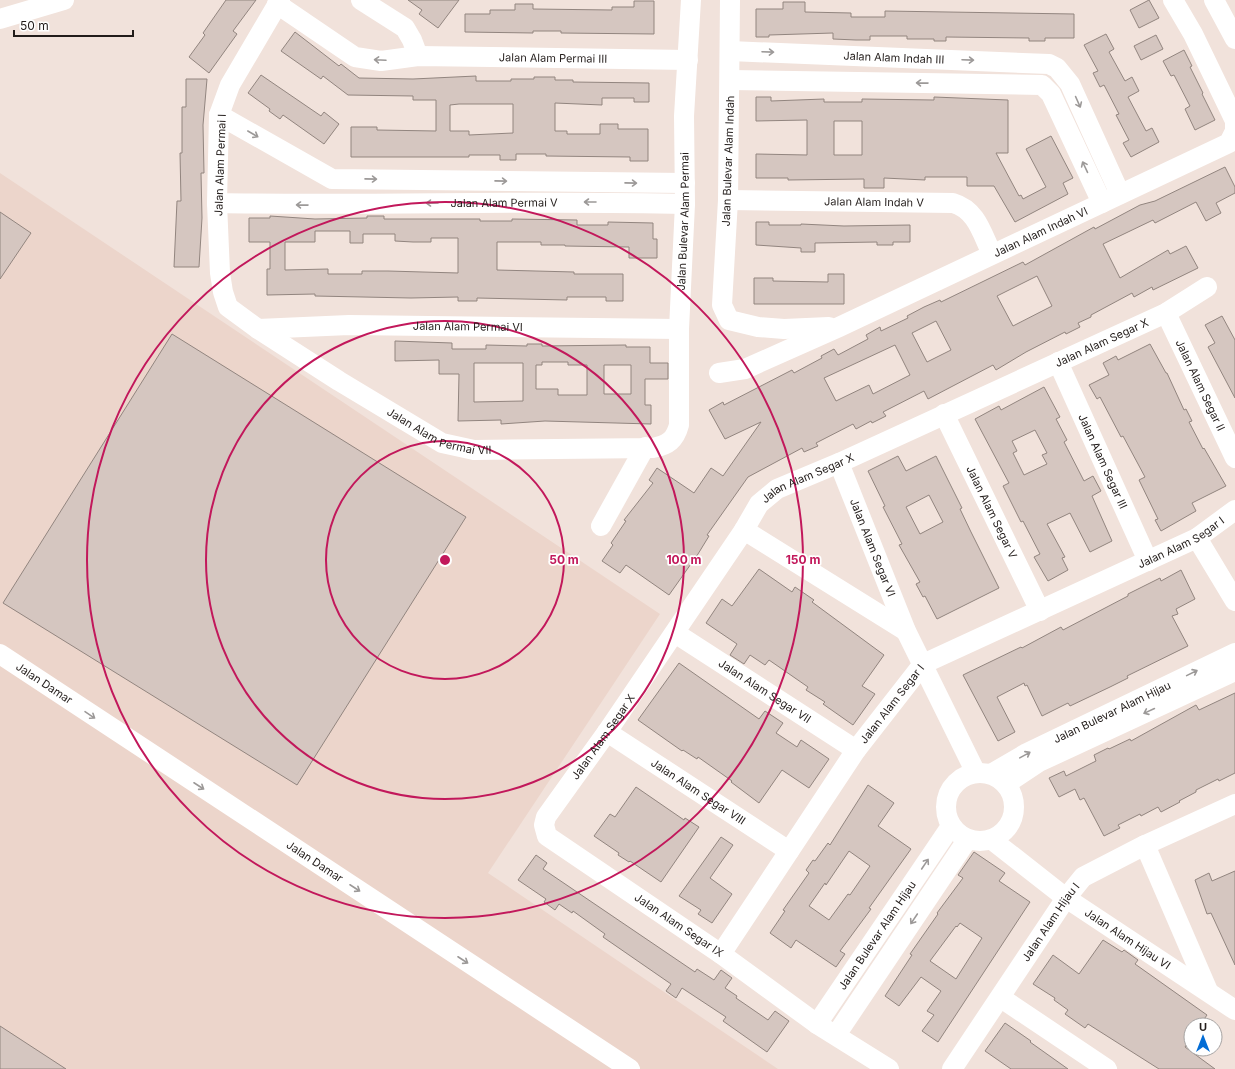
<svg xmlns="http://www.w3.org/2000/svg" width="1235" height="1069" viewBox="0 0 1235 1069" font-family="Inter,sans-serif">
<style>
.built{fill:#ecd5cb}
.building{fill:#d5c6c0;stroke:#92857f;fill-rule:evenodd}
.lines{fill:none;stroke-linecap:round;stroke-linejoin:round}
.minor{stroke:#fff;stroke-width:20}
.oneway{stroke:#9c9998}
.ring{fill:none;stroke:#c2185b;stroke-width:2}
.labels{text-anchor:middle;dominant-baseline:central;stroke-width:3.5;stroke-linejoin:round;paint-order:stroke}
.street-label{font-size:11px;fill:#221c1a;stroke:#fff}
.centre{fill:#c2185b;stroke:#fff;stroke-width:2}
.ring-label{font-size:12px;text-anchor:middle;font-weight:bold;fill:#c2185b;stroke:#fff;stroke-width:3.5;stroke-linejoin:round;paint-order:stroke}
</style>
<rect width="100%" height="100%" fill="#f1e2db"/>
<path class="built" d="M0,173L660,614L488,873L778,1069H0Z"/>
<path class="building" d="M226,0H256L233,31L237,34L209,73L189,57L205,35L203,33Z
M408,0H459L438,28L419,14L422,10Z
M1149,0L1159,18L1139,28L1130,10Z
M634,1H654V34L561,33V31H533V33L465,32V14H490V10H515V4H533V9L612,10V7H634Z
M783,2H805V12L851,13V17H885V11L1074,14V38H1045V41H1029V38L946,37V41H934V39H907V36H870V40H856L833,39V33L769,35V37H756V9H783Z
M295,32L339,66L341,64L359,78L413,79L476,76V81H511V79H534V77H555V80H573V82L649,83V102H634V98H602V105L555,103V131H567V134H600V124H618V129H648V161H630V157L546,156V154H516V160H500V155H469V157H351V127H377V130L436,131V100H413V96L348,95L323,76L321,79L281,51ZM459,104H513V133L469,135V131H450V105Z
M1106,34L1114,49L1109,52L1125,81L1132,77L1139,91L1128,97L1146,131L1152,128L1159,142L1131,157L1123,143L1129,140L1116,115L1119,114L1104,85L1100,87L1093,73L1098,71L1084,45Z
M1156,35L1163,49L1141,60L1134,46Z
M1184,50L1192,66L1190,67L1203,93L1202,94L1215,120L1195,130L1185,109L1190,106L1174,75L1171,76L1163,61Z
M261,75L321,116L324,112L339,124L324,144L283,115L280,119L269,111L270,109L248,93Z
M186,79H207L203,125L204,173H201L202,218L199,267H174L177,201H181L180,153H182V107H186Z
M756,97H771V101L824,99V102H862V99L934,100V97L1008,100V153H996L1019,196L1021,195L1023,199L1046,187L1026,149L1051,136L1073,178L1063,183L1068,194L1015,222L994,186H967V177H925V180L884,178V188H864V179L788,180V178H756V154L807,155V120L756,121ZM834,121H862V155H834Z
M1225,167L1235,187V193L1216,203L1221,213L1206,221L1196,202L1155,223L1153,220L1103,244L1120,278L1168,250L1170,254L1186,246L1198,268L1153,290L1152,287L1134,297L1132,293L1091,315V317L1078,323L1080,327L1066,334L1065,332L1026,352L996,370L993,365L928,399L924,391L883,412L886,416L872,423L871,421L856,429L853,424L816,443L818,446L804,452L802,448L748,477L707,535L709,536L698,554L669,595L626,565L620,573L602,561L613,545L611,543L626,521L624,520L653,483L649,480L657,468L694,493L711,468L723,476L761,422L725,439L709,410L723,402L724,405L792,370L794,373L822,358L821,356L834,349L838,355L868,339L866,335L880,327L881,331L908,318L907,316L924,307L940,300L941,302L1023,262L1025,265L1094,227L1095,229L1140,205L1155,201ZM1037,276L1052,306L1013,326L997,296ZM936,321L951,350L927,362L912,333ZM895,345L910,375L873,394L869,385L836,401L824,378Z
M0,212L31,233L0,279Z
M270,216L315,219L367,218V216H384V219H480V221H512V219L577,220V225H608V222L653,223V239H657V258H629V247L565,246V245H541V242H497V270L574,272V274H623V301H606V297H567V300L477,298V301H458V297L411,298L315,296V294L267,295V269H270V242H249V218H270ZM315,231H350V243H363V234H395V241L413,242H431V238H458V273L388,271H362V274H328V269L285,270V242H315Z
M756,222H769V225H801V224L844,226L910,225V242H893V245H877V242L815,243V252H801V248L756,245Z
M828,274H844V304H754V278H773V281L828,282Z
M1222,316L1235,340V398L1208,347L1215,343L1205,325Z
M172,334L466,517L297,785L3,603Z
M395,341L452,343V349H486V345L527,346V344H542V346L626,345V347H650V363H668V379H645V405H651V424L545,421L501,424V420L458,421L459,374H439V360L395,361ZM542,362H568V365H587V395H558V389H536V365H542ZM474,363H523V401L474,402ZM604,365H631V394H604Z
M1150,344L1166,373H1167L1184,410L1186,409L1192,421L1189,422L1203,449L1204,448L1226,486L1192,503L1196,511L1161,531L1155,520L1158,519L1139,480L1145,477L1123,436L1121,437L1100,397L1097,399L1089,385L1109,375L1103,363L1116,356L1118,360Z
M1044,387L1060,417L1056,419L1067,440L1064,442L1084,481L1093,476L1101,491L1092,496L1112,541L1090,552L1070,513L1047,524L1065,557L1062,558L1068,570L1048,581L1034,557L1040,554L1023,521L1021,522L1003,486L1009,483L975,419L999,406L1001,410ZM1035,430L1047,453L1042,455L1047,464L1024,475L1013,453L1017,451L1012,441Z
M898,456L906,471L936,456L962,508L960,509L971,532L999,588L937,619L925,596L923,597L916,584L920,582L899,545L902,544L883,507L885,506L868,471ZM929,495L943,522L920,534L906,507Z
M759,569L792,592L795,587L814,600L812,602L884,655L862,686L875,694L853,725L823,704L825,702L806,690L808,687L769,660L765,665L750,655L744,664L730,655L737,644L706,623L722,599L732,606Z
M1181,570L1195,599L1176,609L1178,614L1172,616L1188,646L1127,676L1128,678L1110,687L1070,706L1068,703L1042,716L1027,685L1025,686L1024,683L997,697L1015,732L998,741L963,675L1021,647L1022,648L1061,627L1063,630L1128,596V594L1160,578L1161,581Z
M679,663L759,719L765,711L783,723L776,733L797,747L801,740L829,759L809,788L782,770L759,803L731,782L732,781L698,757L697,759L683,750L682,751L638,720Z
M1235,693V773L1219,781L1218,779L1196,790V792L1179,801L1180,802L1161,812L1158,807L1141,816L1140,814L1118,825L1120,828L1104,836L1084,798L1080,800L1075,789L1059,797L1049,778L1064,771L1066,776L1096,761L1094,755L1108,748L1109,749L1130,739L1131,741L1196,705L1199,710Z
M868,785L894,803L878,826L911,849L869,908L871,909L840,951L845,954L836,967L796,940L791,948L770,933L785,911L783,910L809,873L806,870L813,860L815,861L828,843L830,845ZM849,851L870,866L850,895L848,894L829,920L809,906L825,883L826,885Z
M636,787L684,820L685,818L699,827L661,882L630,861L629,862L618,855L619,853L594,836L610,814L615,817Z
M721,837L733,845L710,878L732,894L712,923L698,914L701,910L679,896Z
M974,852L1005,873L999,881L1030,902L938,1042L922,1031L934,1015L927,1011L941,991L921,977L899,1006L885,996L912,955L910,954L938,914L937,913L963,878L958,875ZM960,923L982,938L956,979L930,961L956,926L957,927Z
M536,855L547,863L543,869L695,972L697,969L714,980L721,970L732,978L725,988L737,996L736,998L768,1020L775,1011L789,1021L767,1052L723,1021L726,1017L682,988L676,998L666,991L671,984L603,937L605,934L573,911L572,913L559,904L555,910L544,902L546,899L518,880Z
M1235,871V965L1211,913L1207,914L1195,880L1209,873L1212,881Z
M1103,940L1122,952L1124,950L1138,960L1135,964L1207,1015L1200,1025H1191V1038L1185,1047L1215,1069H1159L1088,1024L1085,1028L1065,1014L1068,1010L1054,1000L1055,998L1033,984L1053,955L1079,974Z
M1005,1023L1031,1041L1030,1042L1068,1069H1011L985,1051Z
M0,1026L66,1069H0Z"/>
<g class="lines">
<g class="minor">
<path id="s1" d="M280,0L230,85L219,115L217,203L220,273L223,292L228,307L258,329L339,381L442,443L474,450L653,448C668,445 675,440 679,425V329L685,204L684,116L691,0"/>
<path d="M361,0L405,28L412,40L418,56"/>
<path d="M730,0L728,200L722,305L729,320L758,327L784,329L829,327"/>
<path d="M1214,0L1235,39"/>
<path id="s2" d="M277,4L355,57L381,61L418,56L688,60"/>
<path d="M0,19L64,0"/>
<path id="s3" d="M730,51L1049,64L1057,68L1070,84L1120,194"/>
<path d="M730,80L1042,85L1051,94L1102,203"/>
<path d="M219,115L332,179L685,183"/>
<path id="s4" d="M728,200L953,203C977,210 982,234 992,254"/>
<path id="s5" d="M217,203C373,206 529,200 685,204"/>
<path id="s6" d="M1166,313L1235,458"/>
<path id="s7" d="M258,329L349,325L679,329"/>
<path id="s8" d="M1058,362L1148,561"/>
<path id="s9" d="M719,373L745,369L839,327L1229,143L1235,131V121L1193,34L1173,0"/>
<path id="s10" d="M944,414L1040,611"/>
<path id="s11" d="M839,463L906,631L976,773"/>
<path d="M601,526L645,447"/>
<path d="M744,530L906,631"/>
<path d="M1197,538L1235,601"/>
<path id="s12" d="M675,633L856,750"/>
<path id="s13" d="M0,654L630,1069"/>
<path id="s14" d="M607,732L789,851"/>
<circle cx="980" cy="807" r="34"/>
<path id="s15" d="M991,774L1027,753L1235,653"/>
<path d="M1006,784L1039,762L1235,671"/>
<path id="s16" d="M992,840L1066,898L1235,1010"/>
<path d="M1145,845L1208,991"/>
<path id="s17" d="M721,954L856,750L923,664L1197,538L1235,510"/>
<path d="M1001,998L1107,1069"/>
<path id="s18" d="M817,1024L951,826"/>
<path d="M836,1035L967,840"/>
<path id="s19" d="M889,1069L817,1024L721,954L547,836L544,825L546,817L607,732L744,530L759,504L777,489L839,463L1166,313L1207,287"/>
<path id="s20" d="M952,1069L1066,898L1083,877L1145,845L1235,804"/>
</g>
</g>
<defs><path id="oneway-shaft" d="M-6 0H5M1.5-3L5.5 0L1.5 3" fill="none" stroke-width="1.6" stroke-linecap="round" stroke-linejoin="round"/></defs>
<g class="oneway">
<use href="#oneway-shaft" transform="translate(768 52) rotate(2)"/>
<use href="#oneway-shaft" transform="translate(380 60) rotate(-177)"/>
<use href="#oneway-shaft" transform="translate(968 60) rotate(2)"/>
<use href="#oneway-shaft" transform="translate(922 83) rotate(-179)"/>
<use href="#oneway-shaft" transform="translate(1078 102) rotate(66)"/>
<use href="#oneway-shaft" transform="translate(253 134) rotate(30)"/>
<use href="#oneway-shaft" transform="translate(1085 167) rotate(-115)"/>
<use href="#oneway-shaft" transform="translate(371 179) rotate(1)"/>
<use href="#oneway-shaft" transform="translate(501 181) rotate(1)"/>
<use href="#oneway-shaft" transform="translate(631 183) rotate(1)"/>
<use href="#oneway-shaft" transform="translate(590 202) rotate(180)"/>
<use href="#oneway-shaft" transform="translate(432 203) rotate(179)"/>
<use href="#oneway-shaft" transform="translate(302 205) rotate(-179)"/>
<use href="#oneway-shaft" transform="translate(1192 673) rotate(-26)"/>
<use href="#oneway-shaft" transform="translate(1149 711) rotate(155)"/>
<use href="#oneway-shaft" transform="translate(90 715) rotate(34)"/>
<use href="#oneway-shaft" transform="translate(1025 755) rotate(-29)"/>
<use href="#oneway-shaft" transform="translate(199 786) rotate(33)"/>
<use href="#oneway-shaft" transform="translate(925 864) rotate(-56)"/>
<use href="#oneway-shaft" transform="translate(355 888) rotate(33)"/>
<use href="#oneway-shaft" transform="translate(914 919) rotate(124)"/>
<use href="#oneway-shaft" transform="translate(463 960) rotate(33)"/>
</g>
<g class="ring">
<circle cx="445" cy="560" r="119"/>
<circle cx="445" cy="560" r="239"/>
<circle cx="445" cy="560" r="358"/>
</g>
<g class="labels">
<g class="street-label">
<text stroke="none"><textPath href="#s3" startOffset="164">Jalan Alam Indah III</textPath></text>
<text stroke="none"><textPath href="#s2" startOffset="293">Jalan Alam Permai III</textPath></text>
<text transform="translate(728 161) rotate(-88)">Jalan Bulevar Alam Indah</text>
<text transform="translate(220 165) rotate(-88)">Jalan Alam Permai I</text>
<text stroke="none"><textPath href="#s4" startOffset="146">Jalan Alam Indah V</textPath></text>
<text stroke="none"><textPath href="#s5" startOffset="287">Jalan Alam Permai V</textPath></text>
<text stroke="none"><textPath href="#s1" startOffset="1030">Jalan Bulevar Alam Permai</textPath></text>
<text stroke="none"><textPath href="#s9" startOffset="352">Jalan Alam Indah VI</textPath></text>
<text stroke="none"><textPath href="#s7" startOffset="210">Jalan Alam Permai VI</textPath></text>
<text stroke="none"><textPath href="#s19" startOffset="1192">Jalan Alam Segar X</textPath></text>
<text stroke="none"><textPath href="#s6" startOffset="80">Jalan Alam Segar II</textPath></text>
<text stroke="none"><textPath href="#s1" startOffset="571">Jalan Alam Permai VII</textPath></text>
<text stroke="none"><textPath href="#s8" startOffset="109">Jalan Alam Segar III</textPath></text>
<text stroke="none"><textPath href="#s19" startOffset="868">Jalan Alam Segar X</textPath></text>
<text stroke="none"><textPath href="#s10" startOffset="109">Jalan Alam Segar V</textPath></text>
<text stroke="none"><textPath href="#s17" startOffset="639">Jalan Alam Segar I</textPath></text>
<text stroke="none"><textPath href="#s11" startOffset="91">Jalan Alam Segar VI</textPath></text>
<text stroke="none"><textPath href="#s13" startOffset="53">Jalan Damar</textPath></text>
<text stroke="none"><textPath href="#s12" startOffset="107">Jalan Alam Segar VII</textPath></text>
<text stroke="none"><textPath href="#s17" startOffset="303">Jalan Alam Segar I</textPath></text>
<text stroke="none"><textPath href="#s15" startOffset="136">Jalan Bulevar Alam Hijau</textPath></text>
<text stroke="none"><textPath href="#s19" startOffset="532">Jalan Alam Segar X</textPath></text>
<text stroke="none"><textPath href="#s14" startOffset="109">Jalan Alam Segar VIII</textPath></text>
<text stroke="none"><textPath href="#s13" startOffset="377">Jalan Damar</textPath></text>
<text stroke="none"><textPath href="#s20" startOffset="177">Jalan Alam Hijau I</textPath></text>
<text transform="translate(679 925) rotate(34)">Jalan Alam Segar IX</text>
<text stroke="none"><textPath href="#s18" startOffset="107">Jalan Bulevar Alam Hijau</textPath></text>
<text stroke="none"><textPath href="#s16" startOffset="168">Jalan Alam Hijau VI</textPath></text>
</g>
</g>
<circle cx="445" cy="560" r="6" class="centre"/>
<g class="ring-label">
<text x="564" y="564">50 m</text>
<text x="684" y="564">100 m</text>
<text x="803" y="564">150 m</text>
</g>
<g transform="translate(1203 1037)"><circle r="19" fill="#ffffff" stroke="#a7a4a3"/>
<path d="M0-3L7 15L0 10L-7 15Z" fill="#046dd5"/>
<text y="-6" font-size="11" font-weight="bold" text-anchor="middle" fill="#221c1a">U</text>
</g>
<path d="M14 30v6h119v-6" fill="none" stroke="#221c1a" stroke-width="2"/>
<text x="20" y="30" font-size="12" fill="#221c1a" stroke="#ffffff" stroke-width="3" paint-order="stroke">50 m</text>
</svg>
